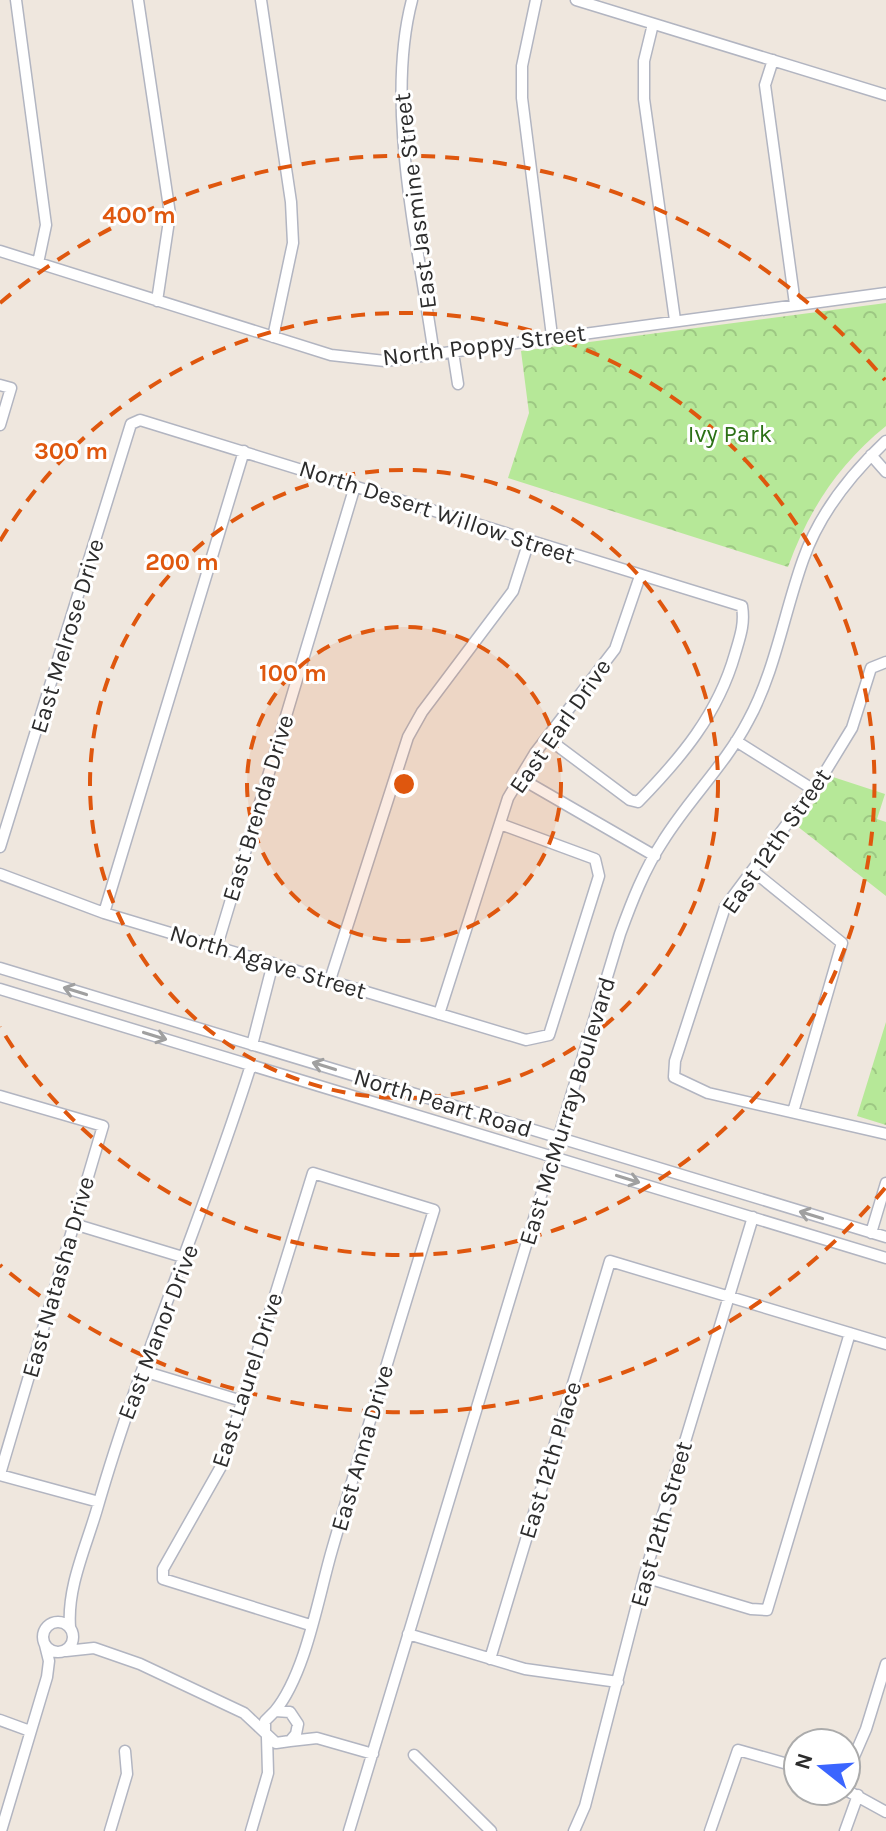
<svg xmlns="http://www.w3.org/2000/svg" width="886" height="1831" viewBox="0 0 886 1831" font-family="Karla,sans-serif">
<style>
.park{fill:url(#park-crowns)}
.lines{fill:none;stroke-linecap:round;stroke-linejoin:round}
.minor-casing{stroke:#b2b5c1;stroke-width:13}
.minor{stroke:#fff;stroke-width:10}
.oneway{stroke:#a0a0a0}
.ring{fill:none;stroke:#df570e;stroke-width:4;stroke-dasharray:14 10}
.labels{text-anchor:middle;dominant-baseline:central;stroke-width:6;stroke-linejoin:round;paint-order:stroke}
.street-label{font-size:24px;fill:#2c2c2c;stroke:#fff}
.park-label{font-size:24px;fill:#2c7016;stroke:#fff}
.centre{fill:#df570e;stroke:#fff;stroke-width:4}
.ring-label{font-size:24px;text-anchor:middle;font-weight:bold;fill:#df570e;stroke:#fff;stroke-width:6;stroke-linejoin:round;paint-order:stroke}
</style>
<defs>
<pattern id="park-crowns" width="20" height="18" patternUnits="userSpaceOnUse" patternTransform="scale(2)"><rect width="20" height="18" fill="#b6e898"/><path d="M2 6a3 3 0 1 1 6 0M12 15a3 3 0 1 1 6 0" fill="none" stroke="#9dc783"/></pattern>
</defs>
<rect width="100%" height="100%" fill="#efe7de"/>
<path class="park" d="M886,303V426C839,464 809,509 788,567L508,478L529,413L521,351Z
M833,777L885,794L877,819L886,822V896L797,826Z
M886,1022V1125L857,1116Z"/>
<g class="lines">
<g class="minor-casing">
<path id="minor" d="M16,0L46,225L38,263
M138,0L170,214L157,301
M261,0L291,202L293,243L273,337
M412,0C384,106 419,247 434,355
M536,0L522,66V98L552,336
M576,0L886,95
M653,24L644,61V99L675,320
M773,60L765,85L795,304
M0,251L331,355L385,361L886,293
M453,352L458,384
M0,385L11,388L0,425
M871,455L886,472
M886,662L871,668L852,728L822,777L725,907L675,1061L674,1077L708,1093L886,1134
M736,741L814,790
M520,778L655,856
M0,847L131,424L140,420L742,606C745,624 740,637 735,654C718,714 681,758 638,802L630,800L547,738
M753,871L842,943L793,1112
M0,874L104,913L526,1040L549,1035L599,876L595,859L500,824
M104,913L244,451
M217,946L355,486
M0,968L886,1237
M330,980L408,737L422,712L513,591L529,541
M0,989L886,1258
M439,1014L508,798L535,753L615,649L640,576
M252,1045L273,963
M0,1096L103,1126L0,1474
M74,1224L186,1258
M871,1233L886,1183
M143,1371L242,1401
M0,1475L99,1502
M644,1577L751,1609L767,1610L850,1333
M43 1637a15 15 0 1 1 30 0a15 15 0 1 1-30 0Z
M70,1627C67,1587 86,1547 97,1509C140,1359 204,1215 251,1065
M408,1634L525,1669L618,1682
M66,1651L94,1648L140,1664L244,1713L276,1743L290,1741L296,1734L298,1724L290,1712L275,1711L265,1721V1732
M490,1659L610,1261L886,1344
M275,1711C306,1673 318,1598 332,1550C365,1436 399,1323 434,1210L313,1173L223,1463L163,1569V1579L310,1625
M0,1720L30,1731
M290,1741L317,1738L373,1754
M414,1755L491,1831
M846,1775L866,1729L886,1664
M846,1790L886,1812
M1,1831L47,1677L49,1661L45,1645
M110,1831L127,1774L125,1751
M251,1831L268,1773L267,1737
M349,1831L620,934C632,901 644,870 663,841C689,799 725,765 748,721C775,672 784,613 803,560C819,514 852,473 886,441
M574,1831L585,1806L644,1577L753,1217
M710,1831L738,1750L798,1767
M845,1831L858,1795"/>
</g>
<use href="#minor" class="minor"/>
</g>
<defs><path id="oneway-shaft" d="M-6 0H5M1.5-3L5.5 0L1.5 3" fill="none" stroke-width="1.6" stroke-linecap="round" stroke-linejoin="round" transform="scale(2)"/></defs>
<g class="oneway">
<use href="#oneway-shaft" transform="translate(75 991) rotate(-163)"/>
<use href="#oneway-shaft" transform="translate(155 1036) rotate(17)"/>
<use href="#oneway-shaft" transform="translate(324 1066) rotate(-163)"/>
<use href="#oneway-shaft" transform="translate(628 1179) rotate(17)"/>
<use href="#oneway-shaft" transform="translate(811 1215) rotate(-163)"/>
</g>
<circle cx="404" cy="784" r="157" fill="#df570e" fill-opacity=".12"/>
<g class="ring">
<circle cx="404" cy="784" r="157"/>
<circle cx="404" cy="784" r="314"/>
<path d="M0 541A471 471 0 1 1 0 1027"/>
<path d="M885 1188A628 628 0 0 1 0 1265M0 303A628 628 0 0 1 885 380"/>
</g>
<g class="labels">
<g class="street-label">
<text transform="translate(415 201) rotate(-97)">East Jasmine Street</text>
<text transform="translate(484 345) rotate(-7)">North Poppy Street</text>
<text transform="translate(437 512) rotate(18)">North Desert Willow Street</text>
<text transform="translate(67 636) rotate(-73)">East Melrose Drive</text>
<text transform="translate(560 726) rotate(-55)">East Earl Drive</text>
<text transform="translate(258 808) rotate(-73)">East Brenda Drive</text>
<text transform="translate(776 841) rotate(-55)">East 12th Street</text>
<text transform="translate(268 962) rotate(17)">North Agave Street</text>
<text transform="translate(443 1103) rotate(17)">North Peart Road</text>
<text transform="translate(567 1111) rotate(-73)">East McMurray Boulevard</text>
<text transform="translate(58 1277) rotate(-74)">East Natasha Drive</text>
<text transform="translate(158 1332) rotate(-69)">East Manor Drive</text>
<text transform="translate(247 1380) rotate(-72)">East Laurel Drive</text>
<text transform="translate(362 1448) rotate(-74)">East Anna Drive</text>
<text transform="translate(550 1460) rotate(-73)">East 12th Place</text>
<text transform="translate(661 1524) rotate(-74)">East 12th Street</text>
</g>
<g class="park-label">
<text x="730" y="434">Ivy Park</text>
</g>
</g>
<circle cx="404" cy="784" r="12" class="centre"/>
<g class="ring-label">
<text x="139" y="223">400 m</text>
<text x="71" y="459">300 m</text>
<text x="182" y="570">200 m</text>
<text x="293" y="681">100 m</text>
</g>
<g transform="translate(822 1767) rotate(287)"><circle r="38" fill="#ffffff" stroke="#ababab" stroke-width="2"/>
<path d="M0-6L14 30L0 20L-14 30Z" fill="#3b65ff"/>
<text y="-12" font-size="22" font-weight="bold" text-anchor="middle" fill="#2c2c2c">N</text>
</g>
</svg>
